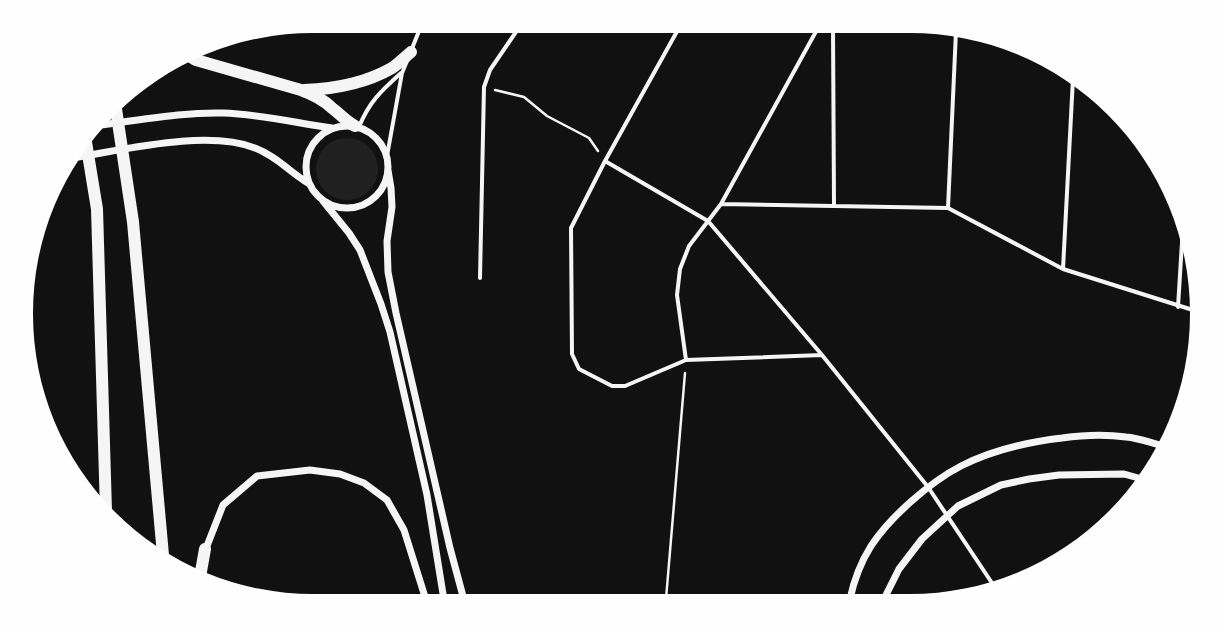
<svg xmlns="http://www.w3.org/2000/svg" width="1223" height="627" viewBox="0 0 1223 627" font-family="'Public Sans',sans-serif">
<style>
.green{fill:#202020}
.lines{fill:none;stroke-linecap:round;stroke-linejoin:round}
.path{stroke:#f5f5f5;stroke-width:2.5}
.minor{stroke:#f5f5f5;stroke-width:4}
.tertiary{stroke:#f5f5f5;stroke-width:7}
.motorway{stroke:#f5f5f5;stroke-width:12}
</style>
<rect width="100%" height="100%" fill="#111"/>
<path class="green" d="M316 169a31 31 0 1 1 62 0a31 31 0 1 1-62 0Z"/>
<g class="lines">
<path class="path" d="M495,90L524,97L547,116L589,138L598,151
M666,599L685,373"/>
<path class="minor" d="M680,26L605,161L571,228L572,354L579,369L612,386H625L686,360L822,355
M833,27L834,206
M411,51L421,26
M359,127C369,102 381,91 401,73
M387,156L402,73L407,61
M605,161L708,221L822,355L928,487L994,586
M721,204L948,208L1063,269L1196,311
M948,208L956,31
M1063,269L1073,78
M480,278L484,87L490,70L520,26
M1178,307L1183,226
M686,360L677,295L680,269L689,246L721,204L819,26"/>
<path class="tertiary" d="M101,125C142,120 183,112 223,113C260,114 296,123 332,128
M306 167a41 41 0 1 1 82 0a41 41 0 1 1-82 0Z
M72,158C123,150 207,129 255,148C276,156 290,172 308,183
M388,170L391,188L392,207L387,241L388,272L396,313L450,548L464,600
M323,201L349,233L360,250L381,304L390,332L427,495L444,600
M205,551L223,505L257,476L310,470L340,474L364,483L387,500L404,530L426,600
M850,599C854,580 861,562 871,546C890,517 930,482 961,466C992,450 1028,442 1062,438C1083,435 1105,434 1126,437C1139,438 1151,443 1164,446
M884,599L899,569L922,539L958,506L1001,485L1029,479L1059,475L1124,474L1142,479"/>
<path class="motorway" d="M191,57L196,60L301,90C312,94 323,99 332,108C340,114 346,121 355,126
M304,90C333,89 366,83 392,68C398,64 405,57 411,52
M116,109L133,222L163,555
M86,142L97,209L106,511
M200,577L205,549"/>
</g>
<path d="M0 0H1223V627H0ZM313 33H910A280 280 0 0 1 1190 313V314A280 280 0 0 1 910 594H313A280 280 0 0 1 33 314V313A280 280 0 0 1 313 33Z" fill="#fefefe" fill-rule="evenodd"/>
</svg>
